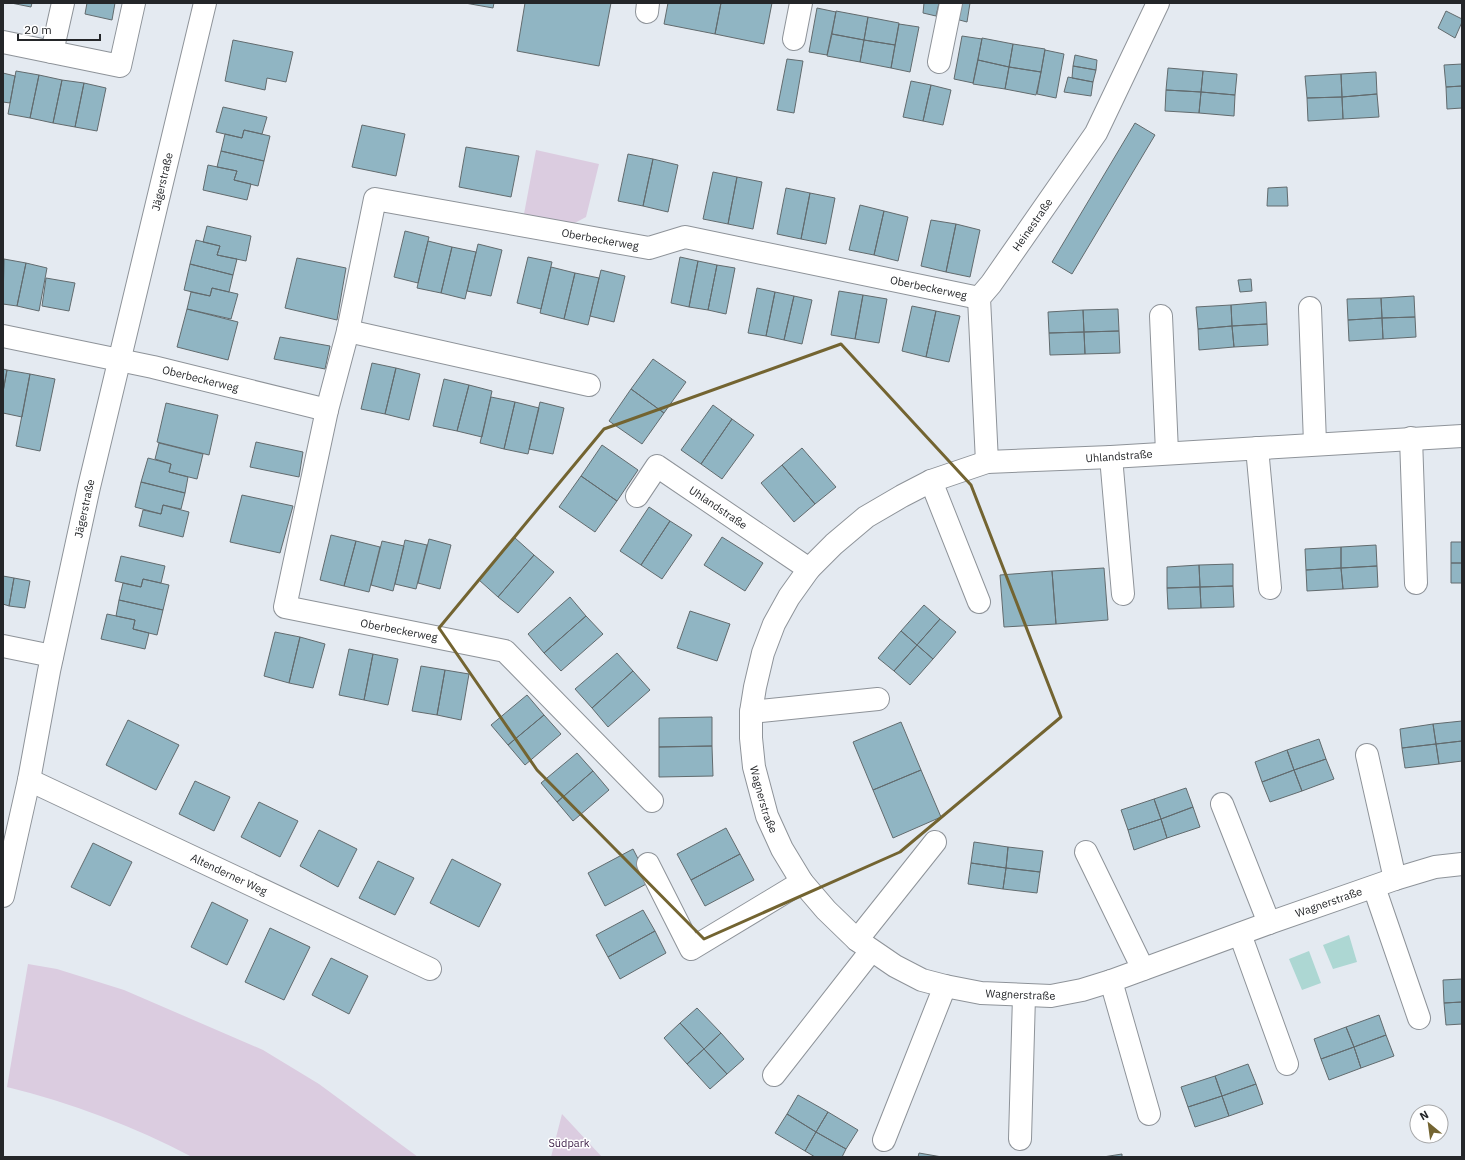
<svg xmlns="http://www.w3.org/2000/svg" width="1465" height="1160" font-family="'IBM Plex Sans',sans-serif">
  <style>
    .green { fill: #dbcce0 }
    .water { fill: #add7d3 }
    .building { fill: #90b5c3; stroke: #626b6e }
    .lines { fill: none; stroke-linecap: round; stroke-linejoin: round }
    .minor-casing { stroke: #8e9399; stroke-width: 24 }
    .minor { stroke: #fff; stroke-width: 22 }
    .marked { fill: none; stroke: #736431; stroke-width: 3; stroke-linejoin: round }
    .labels { text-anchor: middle; stroke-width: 3; stroke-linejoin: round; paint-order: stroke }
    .street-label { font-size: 11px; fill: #242629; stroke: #fff }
    .park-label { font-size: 11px; fill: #41244b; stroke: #fff }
  </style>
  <rect width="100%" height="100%" fill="#e4eaf1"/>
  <path class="green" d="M536,150L599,164L586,217L571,225L524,214Z
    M28,964L57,969L124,990L263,1050L319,1084L418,1157H192C134,1126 71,1103 7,1087Z
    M562,1114L602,1157H551Z"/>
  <path class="water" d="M1349,935L1357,962L1333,969L1323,945Z
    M1309,951L1321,983L1302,990L1289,959Z"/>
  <path class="building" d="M11,3H32L31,7Z
    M87,3H115L112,20L85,14Z
    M465,3H494L493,8Z
    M525,3H611L599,66L517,51Z
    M668,3H721L715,34L664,24Z
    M721,3H772L764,44L715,34Z
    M924,3H939L936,16L923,13Z
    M955,3H970L967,22L952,18Z
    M817,8L836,12L827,55L809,52Z
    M836,11L868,17L864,40L832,34Z
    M1446,11L1462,19V22L1455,38L1438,28Z
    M868,17L899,23L895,45L864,40Z
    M899,24L919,27L910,72L891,68Z
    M832,34L864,40L860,62L827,56Z
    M962,36L982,39L973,83L954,79Z
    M982,38L1013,44L1009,67L978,60Z
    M233,40L293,52L286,82L267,78L265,90L225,81Z
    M864,40L895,45L891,68L860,62Z
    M1013,44L1045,49L1041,72L1009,67Z
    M1045,50L1064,54L1056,98L1037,94Z
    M1075,55L1097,60L1096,70L1073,66Z
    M787,59L803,61L794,113L777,110Z
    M978,60L1009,67L1005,89L973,84Z
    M1462,64V86L1446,87L1444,65Z
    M1073,66L1096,70L1093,82L1072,78Z
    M1009,67L1041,72L1036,95L1005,89Z
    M1168,68L1203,71L1201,92L1166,90Z
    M16,71L39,75L30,118L8,114Z
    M1203,71L1237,74L1235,95L1201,92Z
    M1376,72L1377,94L1342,97L1341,74Z
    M3,73L15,76L10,103L3,102Z
    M1341,74L1342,97L1307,98L1305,76Z
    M39,75L62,80L53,123L30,118Z
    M1068,77L1093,82L1091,96L1064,92Z
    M62,80L84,83L75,127L53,123Z
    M911,81L931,85L923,121L903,117Z
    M84,83L106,88L97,131L75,127Z
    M931,85L951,90L943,125L923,121Z
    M1462,86V108L1447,109L1446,87Z
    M1166,90L1201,92L1199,113L1165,111Z
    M1201,92L1235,95L1234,116L1199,113Z
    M1377,94L1379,117L1343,119L1342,97Z
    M1342,97L1343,119L1308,121L1307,98Z
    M223,107L267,117L262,134L244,130L242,138L216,132Z
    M1135,123L1155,135L1072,274L1052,262Z
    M362,125L405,134L396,176L352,167Z
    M244,130L270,136L264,161L221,151L225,134L242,138Z
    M466,147L519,156L511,197L459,187Z
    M221,151L264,161L258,186L234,180L237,171L217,167Z
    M628,154L653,159L643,206L618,201Z
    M653,159L678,165L668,212L643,206Z
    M208,165L237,171L234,180L251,184L247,200L203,190Z
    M713,172L737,177L728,224L703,219Z
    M737,177L762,182L753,229L728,224Z
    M1287,187L1288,206H1267L1268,188Z
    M786,188L810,193L801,239L777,234Z
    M810,193L835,198L826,244L801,239Z
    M860,205L884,211L874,255L849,250Z
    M884,211L908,217L898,261L874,255Z
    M931,220L956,224L946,272L921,266Z
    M956,224L980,230L970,277L946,272Z
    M207,226L251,236L246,261L217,255L220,246L203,242Z
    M405,231L429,237L418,283L394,277Z
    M196,240L220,246L217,255L237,259L233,275L190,264Z
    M428,241L452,247L441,293L417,288Z
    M478,244L502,250L491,296L467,291Z
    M452,247L476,252L465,299L441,293Z
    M528,257L552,262L541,309L517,303Z
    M680,257L698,261L689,307L671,303Z
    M297,258L346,268L337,320L285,308Z
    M4,259L26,263L17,306L3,304Z
    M698,261L717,265L708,310L689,307Z
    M26,263L47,268L39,311L17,306Z
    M190,264L233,275L229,292L212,288L210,296L184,290Z
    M717,265L735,268L726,314L708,310Z
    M551,267L575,273L564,319L540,313Z
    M601,270L625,276L614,322L590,316Z
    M575,273L599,278L588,325L564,319Z
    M46,278L75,283L69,311L42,306Z
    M1251,279L1252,291L1240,292L1238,280Z
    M212,288L238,294L231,319L187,309L191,292L210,296Z
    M757,288L775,292L766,336L748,333Z
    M839,291L863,295L855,339L831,335Z
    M775,292L794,296L784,340L766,336Z
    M863,295L887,299L879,343L855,339Z
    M794,296L812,300L802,344L784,340Z
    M1414,296L1415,317L1382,318L1381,298Z
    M1381,298L1382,318L1348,320L1347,299Z
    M1266,302L1267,324L1232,326L1231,305Z
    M1231,305L1232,326L1198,329L1196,307Z
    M912,306L936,311L926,357L902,351Z
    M187,309L238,322L228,360L177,347Z
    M1118,309L1119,331L1084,332L1083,310Z
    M1083,310L1084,332L1049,333L1048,312Z
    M936,311L960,316L949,362L926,357Z
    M1415,317L1416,337L1383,339L1382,318Z
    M1382,318L1383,339L1349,341L1348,320Z
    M1267,324L1268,345L1234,347L1232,326Z
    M1232,326L1234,347L1199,350L1198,329Z
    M1119,331L1120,353L1085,354L1084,332Z
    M1084,332L1085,354L1050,355L1049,333Z
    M280,337L330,346L325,369L274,359Z
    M653,359L686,382L664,413L631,389Z
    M372,363L396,368L385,414L361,409Z
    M396,368L420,374L409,420L385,414Z
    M3,369L7,370L3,392Z
    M7,370L30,374L22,417L3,413V392Z
    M30,374L55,379L40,451L16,446Z
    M444,379L469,385L457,431L433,426Z
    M469,385L492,391L482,437L457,431Z
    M631,389L664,413L642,444L609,421Z
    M491,397L515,402L504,449L480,443Z
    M515,402L539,408L528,454L504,449Z
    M540,402L564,408L553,454L529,449Z
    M166,403L218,415L209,455L157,442Z
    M713,405L732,419L701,464L681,450Z
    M732,419L754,435L722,479L701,464Z
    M256,442L303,452L299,477L250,467Z
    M159,443L203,454L197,479L169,472L171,464L155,459Z
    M602,445L638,470L617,501L581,476Z
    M802,448L836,487L815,504L782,465Z
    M148,458L171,464L169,472L188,477L185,493L141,482Z
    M782,465L815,504L794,522L761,483Z
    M581,476L617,501L595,532L559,507Z
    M141,482L185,493L181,509L163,505L161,514L135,507Z
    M242,495L293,506L280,553L230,542Z
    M163,505L189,512L183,537L139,526L143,510L161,514Z
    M649,507L670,521L641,565L620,551Z
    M670,521L692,535L662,579L641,565Z
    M331,535L356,541L344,586L320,580Z
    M722,537L763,563L745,591L704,565Z
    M515,538L534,555L498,597L479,580Z
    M429,539L451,545L440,589L418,583Z
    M405,540L427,545L416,589L395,584Z
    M356,541L380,547L369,592L344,586Z
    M382,541L404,546L393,591L371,585Z
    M1451,542H1462V563H1451Z
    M1376,545L1377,566L1341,568V547Z
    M1341,547V568L1306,570L1305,549Z
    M534,555L554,572L518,613L498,597Z
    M121,556L165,566L161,583L143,579L141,587L115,581Z
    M1451,563H1462V583H1451Z
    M1233,564V586L1200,587L1199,565Z
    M1199,565L1200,587L1167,588V567Z
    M1377,566L1378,587L1343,589L1341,568Z
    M1104,568L1108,620L1056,624L1052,571Z
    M1341,568L1343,589L1307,591L1306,570Z
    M1052,571L1056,624L1004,627L1000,575Z
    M3,576L14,578L9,606L3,604Z
    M14,578L30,581L25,608L9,606Z
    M143,579L169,585L163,610L119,600L123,583L141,587Z
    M1233,586L1234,607L1201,608L1200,587Z
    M1200,587L1201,608L1168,609L1167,588Z
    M570,597L586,616L544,653L528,634Z
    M119,600L163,610L157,635L133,629L135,620L116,616Z
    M924,605L940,619L917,645L901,631Z
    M690,611L730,624L717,661L677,648Z
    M107,614L135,620L133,629L149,633L145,649L101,639Z
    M586,616L603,634L561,671L544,653Z
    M940,619L956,632L933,659L917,645Z
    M901,631L917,645L894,671L878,658Z
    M275,632L300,637L289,683L264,676Z
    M300,637L325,644L313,688L289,683Z
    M917,645L933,659L910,685L894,671Z
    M349,649L373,654L364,700L339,695Z
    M617,653L633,671L592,708L575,689Z
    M373,654L398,659L388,705L364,700Z
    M421,666L445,670L437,715L412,711Z
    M445,670L469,674L461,720L437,715Z
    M633,671L650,690L608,727L592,708Z
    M527,695L544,715L508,745L491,725Z
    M544,715L561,734L525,765L508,745Z
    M712,717V746L659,747V718Z
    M128,720L179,745L156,790L106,765Z
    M1462,721V741L1436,744L1433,724Z
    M901,722L921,770L873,790L853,742Z
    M1433,724L1436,744L1402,748L1400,729Z
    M1319,739L1326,759L1294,770L1287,750Z
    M1462,741V761L1439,764L1436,744Z
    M1436,744L1439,764L1405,768L1402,748Z
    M712,746L713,776L659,777V747Z
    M1287,750L1294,770L1262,782L1255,762Z
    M577,753L593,771L557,802L541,783Z
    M1326,759L1334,779L1302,791L1294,770Z
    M921,770L941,817L893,838L873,790Z
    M1294,770L1302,791L1270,802L1262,782Z
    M593,771L609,790L573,821L557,802Z
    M195,781L230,797L214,831L179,814Z
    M1186,788L1193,807L1161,819L1154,799Z
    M1154,799L1161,819L1128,830L1121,810Z
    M259,802L298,821L280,857L241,837Z
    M1193,807L1200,827L1167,838L1161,819Z
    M1161,819L1167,838L1134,850L1128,830Z
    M726,828L740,854L691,880L677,854Z
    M319,830L357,849L338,887L300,866Z
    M974,842L1008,847L1006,868L971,863Z
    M93,843L132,862L110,906L71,887Z
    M1008,847L1043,851L1040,872L1006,868Z
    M633,849L650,882L605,906L588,873Z
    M740,854L754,880L705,906L691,880Z
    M452,859L501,884L479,927L430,903Z
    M378,861L414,878L395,915L359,898Z
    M971,863L1006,868L1003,889L968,884Z
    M1006,868L1040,872L1037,893L1003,889Z
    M212,902L248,920L227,965L191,947Z
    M643,910L655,931L608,957L596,935Z
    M270,928L310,947L284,1000L245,982Z
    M655,931L666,953L620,979L608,957Z
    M331,958L368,976L349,1014L312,995Z
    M1462,979V1002L1444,1003L1443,980Z
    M1462,1002V1024L1446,1025L1444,1003Z
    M697,1008L721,1033L704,1049L680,1023Z
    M1379,1015L1386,1035L1354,1047L1346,1027Z
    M680,1023L704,1049L687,1064L664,1038Z
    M1346,1027L1354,1047L1321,1059L1314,1039Z
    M721,1033L744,1059L727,1074L704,1049Z
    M1386,1035L1394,1056L1361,1068L1354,1047Z
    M1354,1047L1361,1068L1329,1080L1321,1059Z
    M704,1049L727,1074L710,1089L687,1064Z
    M1248,1064L1256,1084L1222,1096L1215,1076Z
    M1215,1076L1222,1096L1188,1107L1181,1087Z
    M1256,1084L1263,1104L1229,1116L1222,1096Z
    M798,1095L828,1112L816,1132L787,1114Z
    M1222,1096L1229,1116L1195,1127L1188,1107Z
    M828,1112L858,1130L846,1149L816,1132Z
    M787,1114L816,1132L805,1151L775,1133Z
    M816,1132L846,1149L842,1157H815L805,1151Z
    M919,1153L942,1157H918Z
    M1122,1154V1157H1103Z"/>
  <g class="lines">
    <defs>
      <g id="minor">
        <path d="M647,12L648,3"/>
        <path d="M794,39L801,3"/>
        <path d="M3,42L120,66L134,3"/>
        <path d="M52,52L63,3"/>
        <path d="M939,62L951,3"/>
        <path d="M1310,308L1315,443"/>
        <path d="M1161,316L1167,452"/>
        <path d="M348,331L589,385"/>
        <path id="s1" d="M3,336L153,367L327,410"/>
        <path id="s2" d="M1462,436L1111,457L987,462L931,481L902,496L866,517L834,544L809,569L789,597L774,624L763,653L755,687L751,712V738L754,767L767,816L782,849L802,882L826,910L857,940L895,966L922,980L945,986L981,993L1051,996L1082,990L1111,981L1269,923L1395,879L1435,867L1462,864"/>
        <path d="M1411,438L1416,583"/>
        <path d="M1257,448L1270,588"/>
        <path d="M1111,457L1123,594"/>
        <path id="s3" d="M987,462L979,298L991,284L1096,133L1158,3"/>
        <path d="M931,481L979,602"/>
        <path id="s4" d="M637,496L657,466L809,569"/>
        <path d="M3,646L52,656"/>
        <path d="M751,712L878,699"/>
        <path d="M1367,755L1395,879"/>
        <path id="s5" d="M29,780L430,969"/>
        <path id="s6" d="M652,801L505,651L285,607L327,410L348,331L375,199L649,248L685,237L979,298"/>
        <path d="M1222,804L1269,923"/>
        <path d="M1086,852L1143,969"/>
        <path d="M648,864L691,949L802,882"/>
        <path d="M1374,887L1419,1018"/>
        <path id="s7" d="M3,896L29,780L49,671L89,487L205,3"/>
        <path d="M1240,934L1287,1064"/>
        <path d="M857,940L935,842"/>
        <path d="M1111,981L1149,1114"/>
        <path d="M774,1075L871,951"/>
        <path d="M1020,1139L1024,996"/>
        <path d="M884,1140L945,986"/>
      </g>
    </defs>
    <use href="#minor" class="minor-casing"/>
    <use href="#minor" class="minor"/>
  </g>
  <path class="marked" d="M841,344L971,485L1061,717L900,852L704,939L537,770L439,628L604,429Z"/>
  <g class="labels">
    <g class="street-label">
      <text dy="4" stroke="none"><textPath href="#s7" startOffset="732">Jägerstraße</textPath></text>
      <text dy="4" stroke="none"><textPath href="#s3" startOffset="255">Heinestraße</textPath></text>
      <text dy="4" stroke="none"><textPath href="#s6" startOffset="1081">Oberbeckerweg</textPath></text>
      <text dy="4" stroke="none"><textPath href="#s6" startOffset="1417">Oberbeckerweg</textPath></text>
      <text dy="4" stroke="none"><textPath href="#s1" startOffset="202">Oberbeckerweg</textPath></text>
      <text transform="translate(1119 456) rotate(-4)" y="4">Uhlandstraße</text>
      <text dy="4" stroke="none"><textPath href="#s7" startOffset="396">Jägerstraße</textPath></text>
      <text dy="4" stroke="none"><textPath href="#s4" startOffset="110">Uhlandstraße</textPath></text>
      <text transform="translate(399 630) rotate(11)" y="4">Oberbeckerweg</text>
      <text dy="4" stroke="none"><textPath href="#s2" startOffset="932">Wagnerstraße</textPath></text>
      <text dy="4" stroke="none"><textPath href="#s5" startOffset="221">Altenderner Weg</textPath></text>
      <text dy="4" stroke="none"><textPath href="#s2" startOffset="1604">Wagnerstraße</textPath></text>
      <text dy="4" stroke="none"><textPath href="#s2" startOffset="1280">Wagnerstraße</textPath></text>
    </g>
    <g class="park-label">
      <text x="569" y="1147">Südpark</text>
    </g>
  </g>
  <rect width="1465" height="1160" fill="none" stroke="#242629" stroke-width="8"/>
  <g transform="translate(1429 1124) rotate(331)"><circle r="19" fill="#ffffff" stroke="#a7a8a9"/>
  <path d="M0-3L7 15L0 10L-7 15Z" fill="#736431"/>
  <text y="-6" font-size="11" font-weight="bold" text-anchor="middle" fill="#242629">N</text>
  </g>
  <path d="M18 34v6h82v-6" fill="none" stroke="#242629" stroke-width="2"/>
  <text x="24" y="34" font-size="12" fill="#242629" stroke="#ffffff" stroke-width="3" paint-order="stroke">20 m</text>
</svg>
